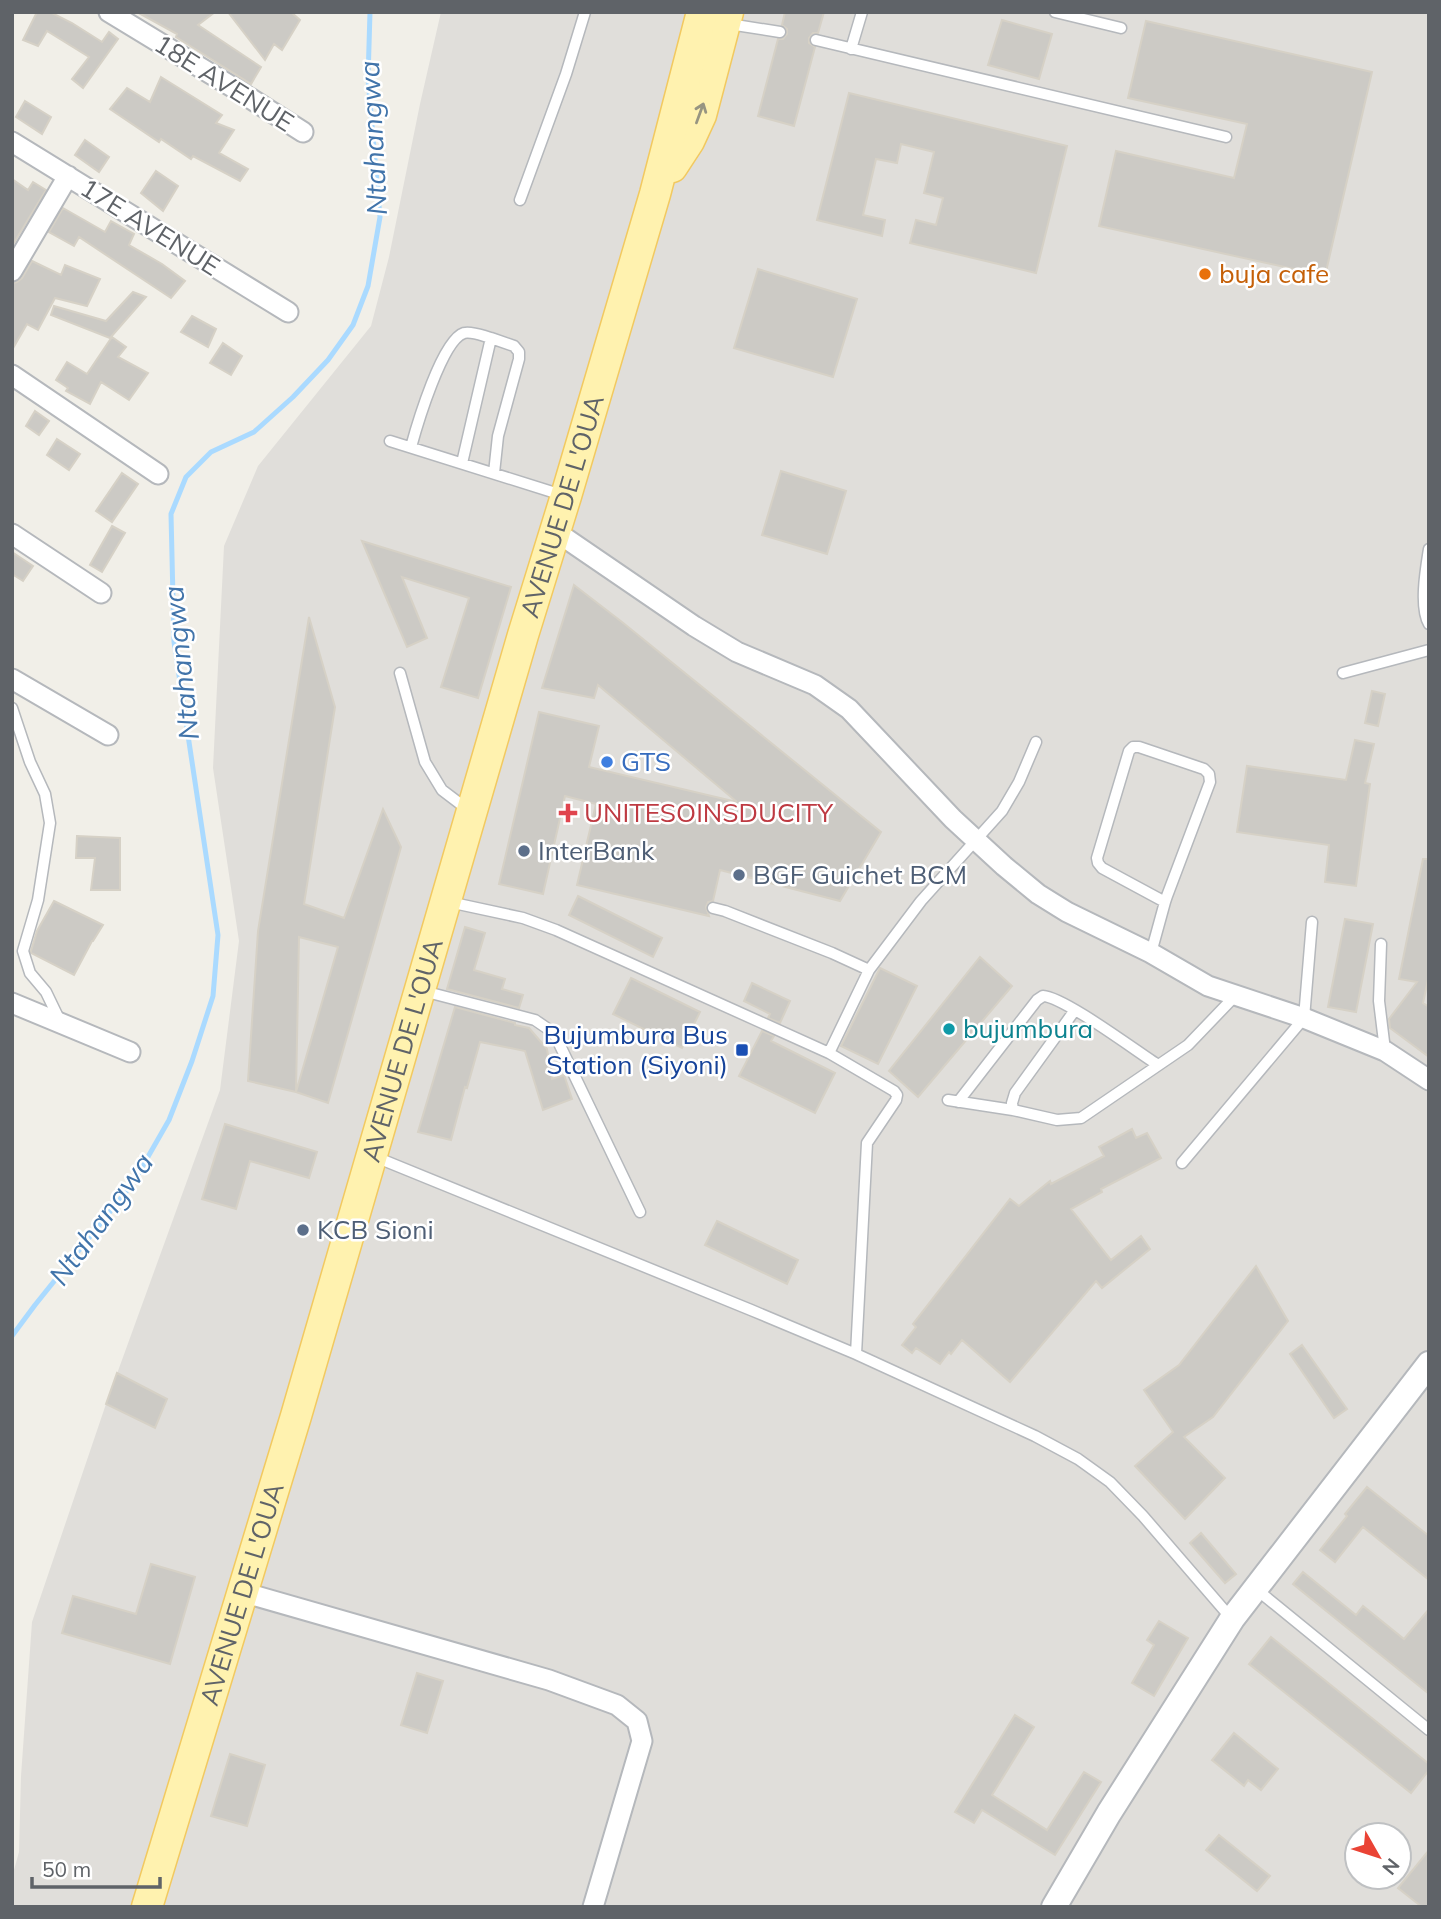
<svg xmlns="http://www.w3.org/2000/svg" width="1441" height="1919" font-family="Mulish,sans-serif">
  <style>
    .industrial { fill: #e0deda; fill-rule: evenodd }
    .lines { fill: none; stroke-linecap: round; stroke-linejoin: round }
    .stream { stroke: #aadaff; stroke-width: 5 }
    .building { fill: #cccac5; stroke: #d6d1c6; stroke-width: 2; fill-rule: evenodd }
    .service-casing { stroke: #b5b8bc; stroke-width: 13 }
    .minor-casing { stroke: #b5b8bc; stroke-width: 23 }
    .tertiary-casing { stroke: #b5b8bc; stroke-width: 28 }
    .primary-casing { stroke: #f2c960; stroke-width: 33 }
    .service { stroke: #fff; stroke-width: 10 }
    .minor { stroke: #fff; stroke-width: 19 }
    .tertiary { stroke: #fff; stroke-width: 24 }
    .primary { stroke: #fff2af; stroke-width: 30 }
    .oneway { stroke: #979581 }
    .food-dot { fill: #e8710a; stroke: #fff; stroke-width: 2.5 }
    .shop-dot { fill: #3f7fe0; stroke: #fff; stroke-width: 2.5 }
    .health-dot { fill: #e0444e; stroke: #fff; stroke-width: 2.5 }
    .service-dot { fill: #5c6f8a; stroke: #fff; stroke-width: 2.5 }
    .culture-dot { fill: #0f9aa8; stroke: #fff; stroke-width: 2.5 }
    .transit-dot { fill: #1a4fb4; stroke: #fff; stroke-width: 2.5 }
    .labels { text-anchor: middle; stroke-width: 5; stroke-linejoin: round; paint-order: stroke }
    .street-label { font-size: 26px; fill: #5f6368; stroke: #fff }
    .food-label { font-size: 26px; fill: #c56008; stroke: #fff; text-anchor: start }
    .shop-label { font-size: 26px; fill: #366cbe; stroke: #fff; text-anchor: start }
    .health-label { font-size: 26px; fill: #be3a42; stroke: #fff; text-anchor: start }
    .service-label { font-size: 26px; fill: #4e5e75; stroke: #fff; text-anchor: start }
    .culture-label { font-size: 26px; fill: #0d838f; stroke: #fff; text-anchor: start }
    .transit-label { font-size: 26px; fill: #164399; stroke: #fff; text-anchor: end }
    .water-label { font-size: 28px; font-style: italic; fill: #4174aa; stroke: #fff }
  </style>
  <rect width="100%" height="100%" fill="#f1efe8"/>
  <path class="industrial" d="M441,12H1429V1907H12V1877L19,1852L21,1776L32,1622L106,1404L220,1090L239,941L213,768L224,546L258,466L371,326L389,257L420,104ZM1357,1835H1399V1877H1357Z"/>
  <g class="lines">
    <path class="stream" d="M12,1336L35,1305L133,1183L169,1120L192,1061L213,996L218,935L174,642L171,514L186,477L211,452L254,432L293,397L328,360L353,325L368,286L380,217L368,79L370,12"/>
  </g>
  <path class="building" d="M37,12H50L72,23L102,42L109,32L118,39L83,88L72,79L89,57L47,31L38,46L23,40Z
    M137,12H215L198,25L261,67L251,84L176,37L177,34Z
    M228,12H291L300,20L282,50L274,44L265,60Z
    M785,12H824L818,33H813L809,38V43L815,47L794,126L758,116L778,39H783L787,34V29L782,25Z
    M1002,20L1052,34L1039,79L988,65Z
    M1146,21L1372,72L1325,276L1099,226L1116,151L1234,178L1247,124L1128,98Z
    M161,77L222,115L216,123L234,130L219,153L248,169L240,181L193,156L191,159L161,139L159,142L110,109L127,88L150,102Z
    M849,93L1067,146L1036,273L910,243L916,220L936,225L943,198L924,193L934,152L901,144L897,163L876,159L863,215L885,220L882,236L817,220Z
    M25,101L51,117L42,134L16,117Z
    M85,140L109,157L99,172L75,155Z
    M156,171L178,186L163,211L141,193Z
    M12,179L28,190L33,182L46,190L12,246Z
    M63,208L105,232L111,221L134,234L129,245L162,264L185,281L171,298L79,237L74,246L49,232Z
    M32,261L61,275L65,265L100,279L87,306L55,298L38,330L27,324L12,350V283L17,282L22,278Z
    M758,269L857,299L833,377L734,348Z
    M133,292L146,297L110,338L51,315L54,306L106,321Z
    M192,316L216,329L208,347L181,332Z
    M112,337L126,347L118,357L148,373L129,400L101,382L90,404L66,391L68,388L56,380L67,362L87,374Z
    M223,343L242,356L231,375L210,363Z
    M35,411L49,421L39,435L26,426Z
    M57,439L80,454L69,470L47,455Z
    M781,471L846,491L827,554L762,535Z
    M122,473L138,484L112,522L96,511Z
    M112,526L125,533L102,572L90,565Z
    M362,541L511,587L478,698L441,687L469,598L402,577L427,638L407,647Z
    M12,552L33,566L23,581L12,574Z
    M574,585L622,622L881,832L840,901L720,870L713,901L708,902L706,907L709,916L577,885L596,804L565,796L543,894L499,884L539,712L599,726L589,767L737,802L598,685L594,698L542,688Z
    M309,617L335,707L304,904L344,918L383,809L401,847L328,1103L296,1092L248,1081L258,931ZM299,937L338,947L296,1092Z
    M1372,691L1385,694L1378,726L1365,723Z
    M1355,740L1374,744L1365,783L1370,784L1356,886L1325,882L1329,845L1237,832L1247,766L1346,780Z
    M77,836L120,838V890H91L95,858H76Z
    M1423,859H1429V975L1423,1003L1429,1007V1057L1390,1028L1389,1019L1417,982L1399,979Z
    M578,896L662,938L653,957L569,915Z
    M54,901L103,925L93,941H92L74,975L31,953V951L37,931Z
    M1345,919L1373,924L1356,1012L1328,1007Z
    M465,927L485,933L474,970L505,979L502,989L523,995L519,1008L447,989Z
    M980,957L1012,986L918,1097L889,1071Z
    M880,968L917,986L878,1064L841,1046Z
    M631,978L700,1012L682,1048L613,1014Z
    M752,983L790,1001L780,1023L768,1018L770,1014L744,1001Z
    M455,1007L515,1023V1025L529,1028L547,1049L552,1079L564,1075L572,1099L543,1110L525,1051L480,1042L467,1088L465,1087L451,1140L418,1132Z
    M762,1031L774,1036L771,1041L835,1073L815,1113L739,1076Z
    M225,1124L317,1152L309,1178L250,1161L236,1209L202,1199Z
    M1132,1129L1136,1138L1147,1133L1161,1158L1101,1189L1102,1192L1071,1209L1111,1260L1141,1236L1150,1249L1102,1288L1096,1281L1010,1382L962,1340L951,1354L949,1352L940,1364L916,1348L912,1353L902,1345L916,1327L913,1324L1010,1199L1019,1206L1050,1181L1051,1184L1104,1156L1099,1147Z
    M717,1221L798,1260L787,1284L705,1245Z
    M1256,1266L1288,1321L1213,1417L1184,1437L1225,1478L1185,1519L1135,1466L1173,1432L1144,1390L1179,1365Z
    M1302,1345L1347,1409L1334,1418L1290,1354Z
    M117,1373L167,1399L155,1428L106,1404Z
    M1367,1487L1429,1536V1580L1363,1527L1335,1562L1320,1550L1347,1516L1345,1514Z
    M1201,1533L1236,1574L1225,1583L1190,1543Z
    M151,1564L195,1577L170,1664L62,1633L73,1596L136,1614Z
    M1303,1572L1356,1615L1363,1606L1404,1639L1429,1609V1694L1293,1584Z
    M1159,1621L1188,1638L1154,1696L1132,1683L1154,1645L1147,1640Z
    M1271,1637L1429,1764V1770L1411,1793L1249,1664Z
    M417,1673L443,1681L427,1733L401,1725Z
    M1015,1715L1034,1727L992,1795L1047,1830L1084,1772L1101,1782L1055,1855L982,1810L974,1823L955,1812Z
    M1234,1733L1278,1769L1261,1790L1248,1780L1244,1786L1212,1760Z
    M230,1754L265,1765L247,1826L211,1816Z
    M1219,1835L1270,1876L1257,1891L1206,1850Z
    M1429,1850V1907H1422L1398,1888Z"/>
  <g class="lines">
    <defs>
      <path id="service" d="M1055,12L1121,28
        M729,24L780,32
        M816,40L1226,137
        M851,49L862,12
        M520,200L566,74L585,12
        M491,338L514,346L519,352V359L498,436L494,473
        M390,441L562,495
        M411,447C417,425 442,340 464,333C472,331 483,336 491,338L462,463
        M1429,549C1426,568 1419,607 1429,624
        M400,673L425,762L442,790L467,809
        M1343,673L1429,650
        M12,708L30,762L45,794L50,823L38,900L23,951L30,973L46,992L59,1019
        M449,902L523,918L556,930L829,1053L869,970L921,901L1002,811L1019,782L1036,742
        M713,908L725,911L832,953L869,970
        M1381,944L1379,1001L1385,1050
        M1151,953L1165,902L1167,896L1210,782L1209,774L1204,769L1139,747H1133L1129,751L1097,858L1098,863L1102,868L1165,902
        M423,991L535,1020L554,1033L640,1212
        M829,1053L894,1091L897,1095L896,1100L867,1143L856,1354
        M948,1100L1013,1110L1057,1120L1081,1118L1188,1045L1235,996
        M958,1102L1037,1000L1043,996C1064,997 1136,1051 1158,1065
        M1013,1110L1012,1103L1015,1093L1075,1010
        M373,1156L751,1310L856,1354L1035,1436L1078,1459L1110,1482L1143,1516L1231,1618
        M1182,1163L1304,1018L1312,922
        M1256,1589L1429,1730"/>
      <path id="minor" d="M109,12L234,88L303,132
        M12,142L288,312
        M12,271L68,176
        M12,375L158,474
        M555,531L694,626L737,652L815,685L849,709L953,819L1004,866L1038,894L1067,912L1151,953L1208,986L1304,1018L1385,1051L1429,1080
        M12,534L101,593
        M12,679L108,735
        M12,1003L130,1052
        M242,1592L549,1680L617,1705L637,1721L642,1741L593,1907"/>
      <path id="tertiary" d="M1054,1907L1109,1813L1232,1619L1429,1364"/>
      <g id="primary">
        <path d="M672,167L689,141L701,115L728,12"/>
        <path id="s1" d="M147,1907L296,1416L523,635L566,496L655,194L702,12"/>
      </g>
    </defs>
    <use href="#service" class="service-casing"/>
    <use href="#minor" class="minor-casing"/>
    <use href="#tertiary" class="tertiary-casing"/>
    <use href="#primary" class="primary-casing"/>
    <use href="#service" class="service"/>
    <use href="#minor" class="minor"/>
    <use href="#tertiary" class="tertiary"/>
    <use href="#primary" class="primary"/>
  </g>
  <defs><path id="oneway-shaft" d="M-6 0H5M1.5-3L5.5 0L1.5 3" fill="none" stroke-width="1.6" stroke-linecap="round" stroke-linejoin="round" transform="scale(1.75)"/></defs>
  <use class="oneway" href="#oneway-shaft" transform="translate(700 113) rotate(-70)"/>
  <circle class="food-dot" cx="1205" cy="274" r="7"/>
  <circle class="shop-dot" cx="607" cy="762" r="7"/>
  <path class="health-dot" d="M564.5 802.5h7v7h7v7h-7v7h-7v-7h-7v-7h7z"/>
  <g class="service-dot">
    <circle cx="524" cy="851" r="7"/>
    <circle cx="739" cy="875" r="7"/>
    <circle cx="303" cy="1230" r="7"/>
  </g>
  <circle class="culture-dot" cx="949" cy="1029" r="7"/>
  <rect class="transit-dot" x="735" y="1043" width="14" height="14" rx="3.5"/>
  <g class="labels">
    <g class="street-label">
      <text transform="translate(224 83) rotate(32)" y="9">18E AVENUE</text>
      <text transform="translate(150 227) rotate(32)" y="9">17E AVENUE</text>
      <text dy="9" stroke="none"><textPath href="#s1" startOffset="1461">AVENUE DE L'OUA</textPath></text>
      <text dy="9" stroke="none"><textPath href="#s1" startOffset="894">AVENUE DE L'OUA</textPath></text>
      <text dy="9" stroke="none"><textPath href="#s1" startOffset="327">AVENUE DE L'OUA</textPath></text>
    </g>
    <g class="food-label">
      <text x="1219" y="283">buja cafe</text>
    </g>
    <g class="shop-label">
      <text x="621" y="771">GTS</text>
    </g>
    <g class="health-label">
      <text x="584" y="822">UNITESOINSDUCITY</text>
    </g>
    <g class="service-label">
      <text x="538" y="860">InterBank</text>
      <text x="753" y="884">BGF Guichet BCM</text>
      <text x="317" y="1239">KCB Sioni</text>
    </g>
    <g class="culture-label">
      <text x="963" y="1038">bujumbura</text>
    </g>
    <g class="transit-label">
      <text x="728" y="1044">Bujumbura Bus<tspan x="728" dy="30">Station (Siyoni)</tspan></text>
    </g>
    <g class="water-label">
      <text transform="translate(373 138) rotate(-93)" y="10">Ntahangwa</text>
      <text transform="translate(181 663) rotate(-96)" y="10">Ntahangwa</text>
      <text transform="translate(101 1219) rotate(-54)" y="10">Ntahangwa</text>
    </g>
  </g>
  <rect width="1441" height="1919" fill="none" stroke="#5f6368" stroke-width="28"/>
  <g transform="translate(1378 1856) rotate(129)"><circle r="33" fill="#ffffff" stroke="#bfc1c3" stroke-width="2"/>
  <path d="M0-5L12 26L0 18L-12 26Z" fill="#ea4335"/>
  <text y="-10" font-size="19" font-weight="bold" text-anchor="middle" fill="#5f6368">N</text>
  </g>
  <path d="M32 1877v10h128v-10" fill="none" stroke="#5f6368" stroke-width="3.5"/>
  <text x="42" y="1877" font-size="21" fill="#5f6368" stroke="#ffffff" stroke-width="5" paint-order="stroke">50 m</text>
</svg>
